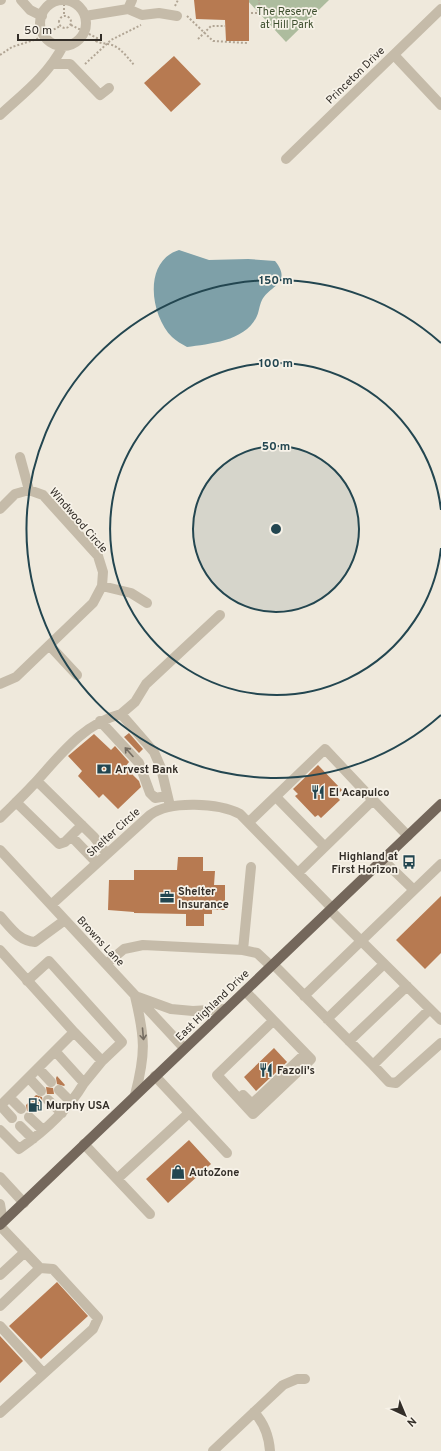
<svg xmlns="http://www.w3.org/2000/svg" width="441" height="1451" font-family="Overpass,sans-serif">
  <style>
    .green { fill: #adbc9e }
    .water { fill: #7ea0a8 }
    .building { fill: #b77a51 }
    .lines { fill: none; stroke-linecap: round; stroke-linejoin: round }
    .path { stroke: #b1a594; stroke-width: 2; stroke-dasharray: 2 2; stroke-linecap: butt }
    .minor { stroke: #c5bba9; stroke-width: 10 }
    .major { stroke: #74675b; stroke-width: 10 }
    .oneway { stroke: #756d62 }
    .ring { fill: none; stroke: #234650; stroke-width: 2 }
    .labels { text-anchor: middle; stroke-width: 3.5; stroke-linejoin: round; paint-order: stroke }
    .park-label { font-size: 11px; fill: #3e4f2f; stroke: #f7f2e8 }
    .street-label { font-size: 11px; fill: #332e28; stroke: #f7f2e8 }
    .poi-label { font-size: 11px; font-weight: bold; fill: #332e28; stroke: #f7f2e8; text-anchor: start }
    .centre { fill: #234650; stroke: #f7f2e8; stroke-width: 2 }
    .ring-label { font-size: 12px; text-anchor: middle; font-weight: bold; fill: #234650; stroke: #f7f2e8; stroke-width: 3.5; stroke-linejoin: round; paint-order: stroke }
  </style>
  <rect width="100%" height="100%" fill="#efe9dc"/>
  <path class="green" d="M247,0H329L286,42Z"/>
  <path class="water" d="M179,250L209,260L248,259L275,261C293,283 269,286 262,300C259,306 259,313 256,318C244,341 209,344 187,347C182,344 176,341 172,337C150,315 143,261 179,250Z"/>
  <path class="building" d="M194,0H249V41H226L225,20L196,19Z
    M174,56L201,84L171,112L144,83Z
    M129,733L143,749L139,753L124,737Z
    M94,734L111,750L115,746L129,762L125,767L139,781L141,787L118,809L103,794L99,798L78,776L82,771L68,756Z
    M318,765L342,790L336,796L340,800L321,818L318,815L315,817L295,796L298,794L293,789Z
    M178,857H203V871H215L214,885H225V910H212V914H204V926H186V914L134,913V912L108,910L109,880H134V870H177Z
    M441,896V953L425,969L396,940Z
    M274,1048L287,1062L256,1091L244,1077Z
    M57,1076L65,1085L64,1086L57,1084L56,1078Z
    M46,1087L53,1088L54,1094H47Z
    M36,1095L42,1097L43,1104L34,1113L27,1111L26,1105Z
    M189,1140L211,1164L168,1203L146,1179Z
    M57,1282L88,1316L41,1359L9,1326Z
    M0,1336L23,1361L0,1383Z"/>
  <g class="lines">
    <path class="path" d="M64,0V16
      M175,6L178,0
      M251,13H258L260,9L259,0
      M59 22a6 6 0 1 1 12 0a6 6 0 1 1-12 0Z
      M187,16L213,41L247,43
      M71,25L97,38L96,41C102,44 106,43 112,45C121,48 128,58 134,65
      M198,39L211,26H225
      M0,55L12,47L37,39L60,26
      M85,64L111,40L141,25"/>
    <path class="minor" d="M0,0H1
      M21,0L30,10L42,16
      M40 23a23 23 0 1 1 46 0a23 23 0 1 1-46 0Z
      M128,9L142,15L159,13L177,16
      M85,16L128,9L132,0
      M394,55L441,105
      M54,64H70L100,95L109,88
      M0,115C24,93 48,75 63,46
      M286,159L441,9
      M20,457L29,490
      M0,509L15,494L29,490L43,495L98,556L103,572L102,586L93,603L16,677L0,684
      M102,586L131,593L147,603
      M50,646L77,675
      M121,714L135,702L146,684L220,615
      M100,721L139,763L150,793L155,798L167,796
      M37,781L94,837L107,854
      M276,797L324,846
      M16,802L59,844L65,842L82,825
      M0,818C11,807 22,797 33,785C59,757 82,724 121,714L154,752L161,768L170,806
      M249,822L325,749L373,800
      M71,836L97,863
      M0,850L184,1048
      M383,860L414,890L441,864
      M298,873L373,800L408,836
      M51,905L150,815C170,800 219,803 240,814L332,908
      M330,910L441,1020
      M0,916C11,928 19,941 35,942L65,920
      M0,950L74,1032L0,1106
      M243,950L251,867
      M106,964L124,949L143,945L243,950L257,953L271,966
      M273,964L373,1065
      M27,981L49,961L122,1042L102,1061L84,1083L55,1051
      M245,991L311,1059L253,1114L217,1075L273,1021
      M135,996C145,1038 146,1053 135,1095
      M304,996L414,890
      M138,997L171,1009L193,1011L226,1009
      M430,1009L373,1065L389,1082L396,1083L441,1043
      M327,1019L384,964
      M74,1032L102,1061
      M349,1041L407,986
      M38,1068L51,1082
      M155,1076L227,1153
      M29,1078L41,1091
      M59,1090L72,1103
      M243,1095L250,1102H254L305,1054
      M9,1097L21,1109
      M48,1100L62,1113
      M1,1106L12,1118
      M29,1117L43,1130
      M20,1126L33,1139
      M0,1130L19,1149C45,1131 68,1110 84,1083
      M84,1144L150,1214
      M0,1177L24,1203
      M117,1179L189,1113
      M0,1204L3,1222
      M0,1226L40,1268L0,1306
      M0,1275L25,1252
      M0,1326L43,1373
      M254,1412C264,1423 269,1436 270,1451
      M0,1413L93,1329L98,1318L53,1269L40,1268
      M213,1451L283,1385L297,1379H305"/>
    <path class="major" d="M0,1225L441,804"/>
  </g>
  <defs><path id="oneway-shaft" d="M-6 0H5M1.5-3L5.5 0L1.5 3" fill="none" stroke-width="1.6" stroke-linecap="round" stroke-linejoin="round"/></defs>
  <g class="oneway">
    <use href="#oneway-shaft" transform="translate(129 752) rotate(-132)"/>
    <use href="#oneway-shaft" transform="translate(143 1034) rotate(85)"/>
  </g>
  <circle cx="276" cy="529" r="83" fill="#234650" fill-opacity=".12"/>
  <g class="ring">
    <circle cx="276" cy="529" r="83"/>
    <path d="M441 548A166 166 0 1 1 441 510"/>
    <path d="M441 715A249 249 0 1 1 441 343"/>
  </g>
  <defs>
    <symbol id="bank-bare" viewBox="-9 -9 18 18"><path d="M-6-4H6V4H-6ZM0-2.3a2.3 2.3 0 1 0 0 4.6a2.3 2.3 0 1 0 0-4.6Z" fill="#234650" stroke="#f7f2e8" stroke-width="2.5" paint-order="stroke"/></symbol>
    <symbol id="restaurant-bare" viewBox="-9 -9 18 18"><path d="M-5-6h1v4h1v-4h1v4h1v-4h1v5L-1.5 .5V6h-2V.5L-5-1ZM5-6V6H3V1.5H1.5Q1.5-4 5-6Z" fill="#234650" stroke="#f7f2e8" stroke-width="2.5" paint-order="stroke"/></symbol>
    <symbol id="bus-bare" viewBox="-9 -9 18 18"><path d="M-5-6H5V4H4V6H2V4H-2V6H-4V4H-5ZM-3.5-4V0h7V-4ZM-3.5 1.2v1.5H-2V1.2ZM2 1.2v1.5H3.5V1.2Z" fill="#234650" stroke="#f7f2e8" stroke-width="2.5" paint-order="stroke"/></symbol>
    <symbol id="office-bare" viewBox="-9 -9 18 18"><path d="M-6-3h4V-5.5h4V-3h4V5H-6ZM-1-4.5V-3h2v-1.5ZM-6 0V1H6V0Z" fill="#234650" stroke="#f7f2e8" stroke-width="2.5" paint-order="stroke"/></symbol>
    <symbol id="fuel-bare" viewBox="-9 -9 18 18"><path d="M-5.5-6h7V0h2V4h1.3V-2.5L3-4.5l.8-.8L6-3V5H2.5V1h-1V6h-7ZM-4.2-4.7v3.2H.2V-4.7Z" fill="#234650" stroke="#f7f2e8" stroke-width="2.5" paint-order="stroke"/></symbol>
    <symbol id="shop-bare" viewBox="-9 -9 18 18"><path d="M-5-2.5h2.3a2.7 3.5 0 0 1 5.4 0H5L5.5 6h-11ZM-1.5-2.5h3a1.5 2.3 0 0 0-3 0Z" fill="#234650" stroke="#f7f2e8" stroke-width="2.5" paint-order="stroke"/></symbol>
  </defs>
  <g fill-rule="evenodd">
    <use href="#bank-bare" x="94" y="759" width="20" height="20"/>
    <use href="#restaurant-bare" x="308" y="782" width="20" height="20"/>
    <use href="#bus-bare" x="399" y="852" width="20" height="20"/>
    <use href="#office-bare" x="157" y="887" width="20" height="20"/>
    <use href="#restaurant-bare" x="256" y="1060" width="20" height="20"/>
    <use href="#fuel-bare" x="25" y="1095" width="20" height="20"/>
    <use href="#shop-bare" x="168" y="1162" width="20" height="20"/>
  </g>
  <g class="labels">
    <g class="park-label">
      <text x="287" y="15">The Reserve<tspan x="287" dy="13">at Hill Park</tspan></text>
    </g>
    <g class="street-label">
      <text transform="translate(355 75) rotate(-44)" y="4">Princeton Drive</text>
      <text transform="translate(79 520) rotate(49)" y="4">Windwood Circle</text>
      <text transform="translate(113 832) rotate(-42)" y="4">Shelter Circle</text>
      <text transform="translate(101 941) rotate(47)" y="4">Browns Lane</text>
      <text transform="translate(212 1005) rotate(-44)" y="4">East Highland Drive</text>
    </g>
    <g class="poi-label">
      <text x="115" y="773">Arvest Bank</text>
      <text x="329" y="796">El Acapulco</text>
      <text x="398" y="860" text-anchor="end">Highland at<tspan x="398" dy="13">First Horizon</tspan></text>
      <text x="178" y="895">Shelter<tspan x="178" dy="13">Insurance</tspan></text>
      <text x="277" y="1074">Fazoli's</text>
      <text x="46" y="1109">Murphy USA</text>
      <text x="189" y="1176">AutoZone</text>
    </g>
  </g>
  <circle cx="276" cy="529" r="6" class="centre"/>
  <g class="ring-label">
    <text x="276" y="284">150 m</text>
    <text x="276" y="367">100 m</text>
    <text x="276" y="450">50 m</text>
  </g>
  <g transform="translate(405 1415) rotate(136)" stroke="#f7f2e8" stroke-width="3" paint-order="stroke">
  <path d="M0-3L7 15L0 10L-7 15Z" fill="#332e28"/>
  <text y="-6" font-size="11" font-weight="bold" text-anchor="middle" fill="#332e28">N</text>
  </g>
  <path d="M18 34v6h83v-6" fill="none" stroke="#332e28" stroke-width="2"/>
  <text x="24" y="34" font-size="12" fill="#332e28" stroke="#f7f2e8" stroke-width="3" paint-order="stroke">50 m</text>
</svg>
